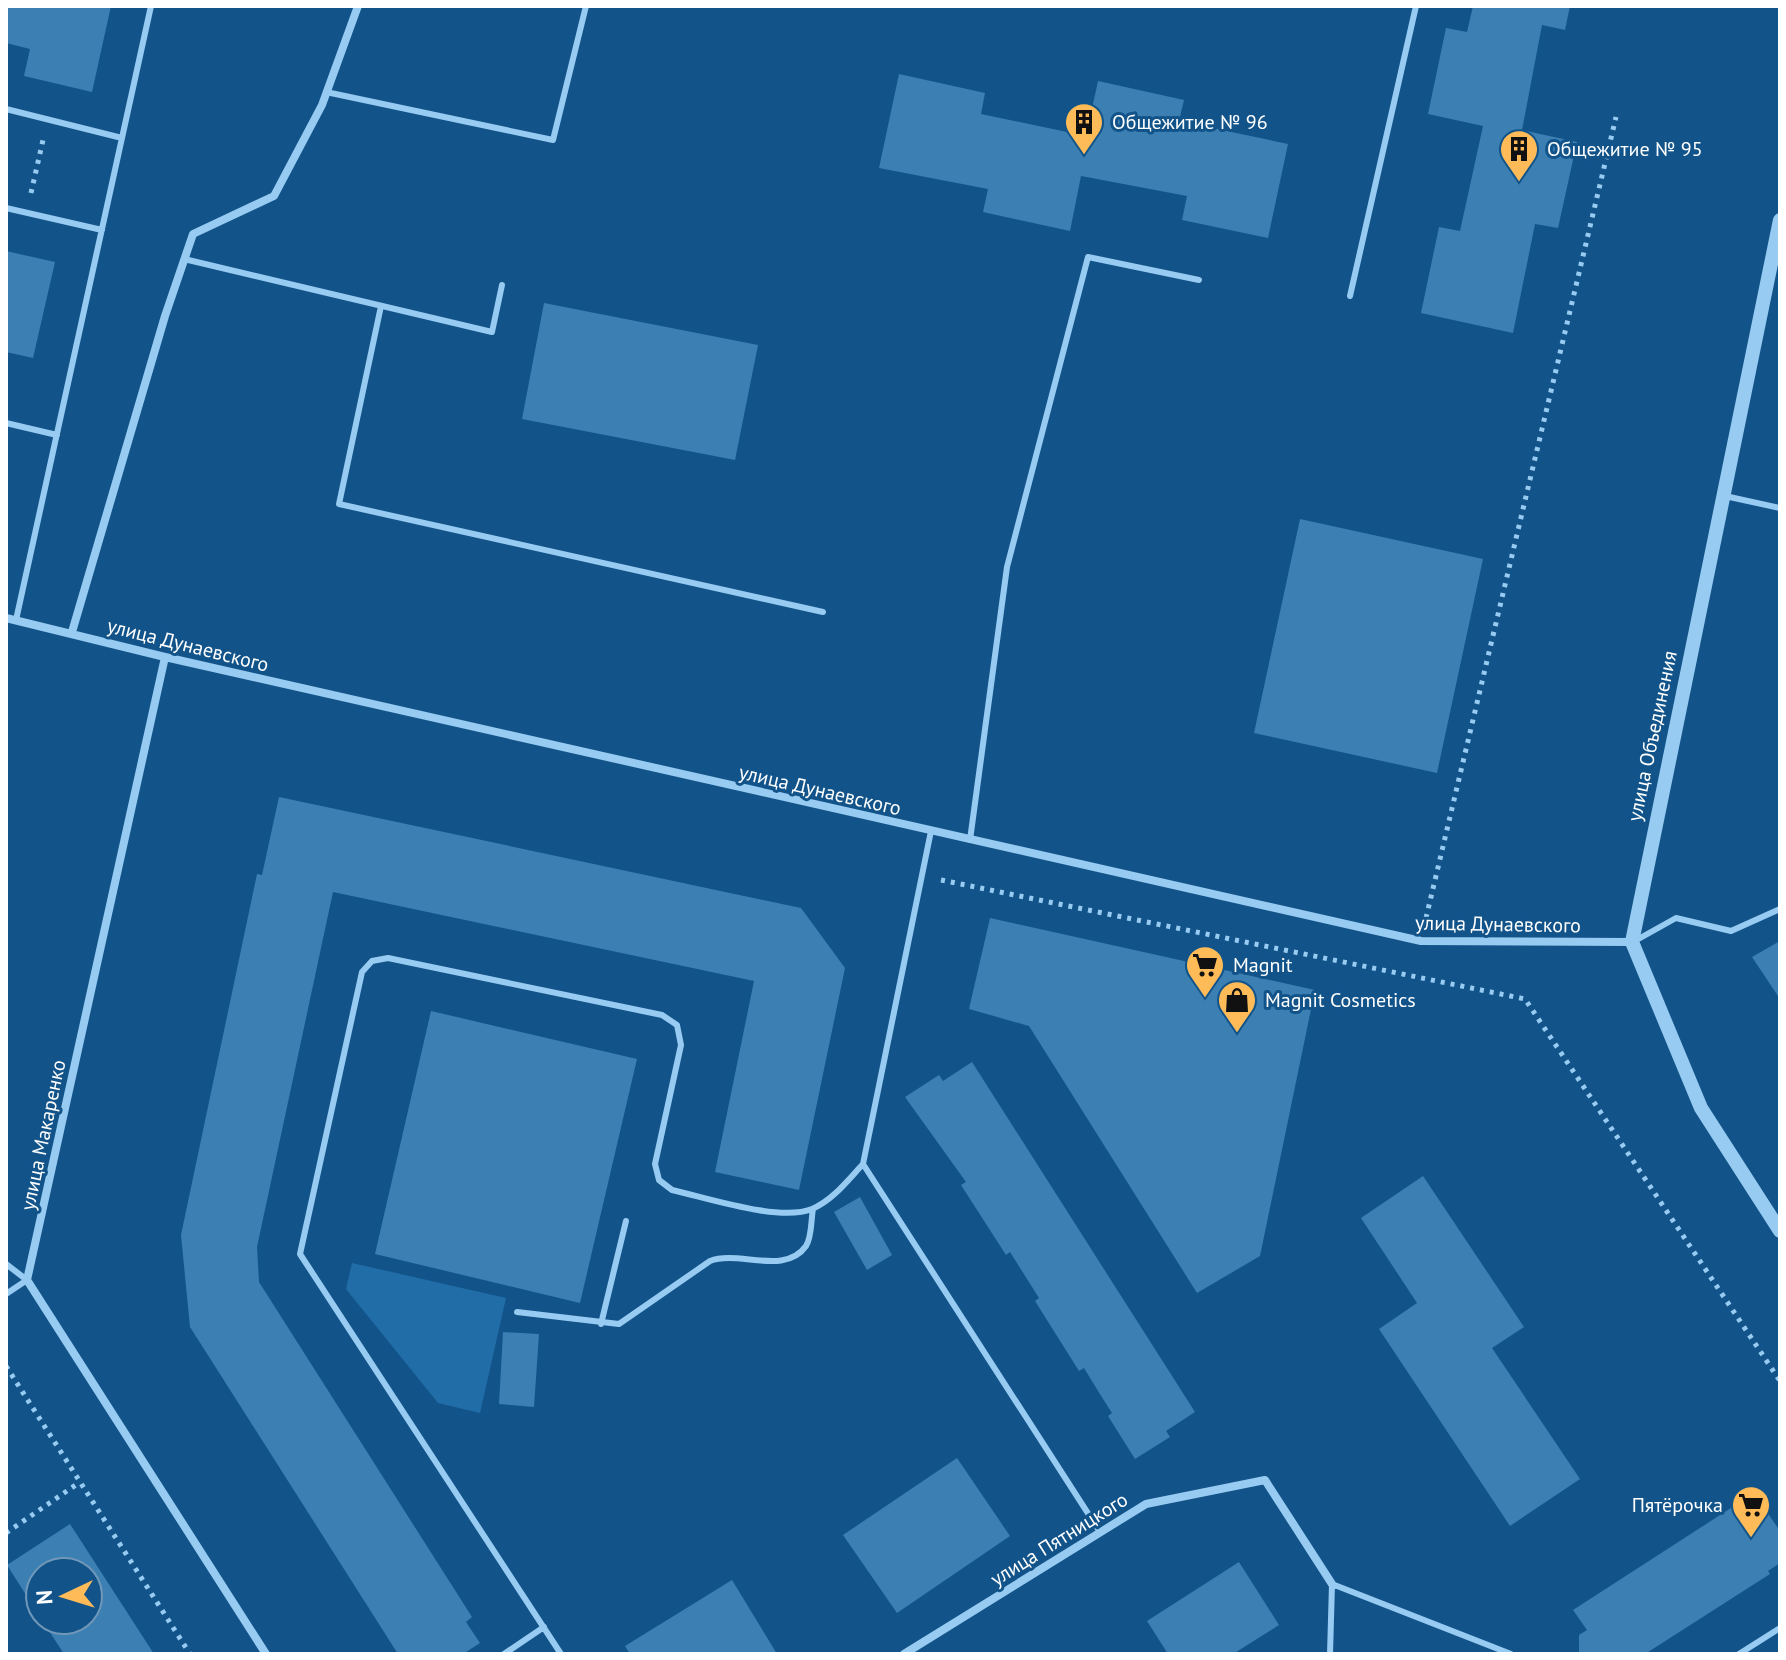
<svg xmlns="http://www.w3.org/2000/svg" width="1786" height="1660" font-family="'PT Sans',sans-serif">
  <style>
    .green { fill: #216da8 }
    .building { fill: #3b7fb3 }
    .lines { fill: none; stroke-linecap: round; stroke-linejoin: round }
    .path { stroke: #98cbf1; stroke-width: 5; stroke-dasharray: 4 6; stroke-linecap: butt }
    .service { stroke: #98cbf1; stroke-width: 6 }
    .minor { stroke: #98cbf1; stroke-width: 8 }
    .tertiary { stroke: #98cbf1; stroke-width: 14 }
    .labels { text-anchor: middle; stroke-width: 6; stroke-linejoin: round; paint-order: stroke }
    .poi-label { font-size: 20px; fill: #fff; stroke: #12548a; text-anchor: start }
    .street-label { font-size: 20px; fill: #fff; stroke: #12548a }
  </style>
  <rect width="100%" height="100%" fill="#12548a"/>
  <path class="green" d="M352,1263L506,1298L480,1413L438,1403L346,1289Z"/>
  <path class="building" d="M6,6H111L92,92L24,76L30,49L6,43Z
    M1473,6H1570L1565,30L1542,25L1522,130L1577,142L1558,228L1535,224L1513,333L1421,313L1439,227L1460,231L1483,126L1428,114L1446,28L1467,32Z
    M899,74L985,93L981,114L1086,136L1098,81L1184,100L1179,121L1288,144L1268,238L1182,220L1187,196L1081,176L1070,231L983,212L988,189L879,168Z
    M6,251L55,262L33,358L6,352Z
    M544,303L758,345L735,460L522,419Z
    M1300,519L1483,559L1437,773L1254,733Z
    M279,797L801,908L845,968L799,1190L715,1172L754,981L333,892L257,1247L259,1282L472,1617L466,1622L480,1643L463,1654H398L190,1327L181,1235L257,874L262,875Z
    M990,918L1315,990L1260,1256L1197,1293L1029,1026L969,1009Z
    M1780,941V999L1752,957Z
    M431,1011L637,1059L580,1303L375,1254Z
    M972,1062L1195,1412L1166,1431L1170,1437L1135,1459L1108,1416L1112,1413L1098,1391L1084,1368L1079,1371L1035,1301L1039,1298L1010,1252L1006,1255L961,1185L966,1182L905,1097L939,1075L943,1081Z
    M1423,1176L1524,1327L1492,1348L1580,1479L1510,1526L1379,1329L1417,1303L1361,1218Z
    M860,1197L892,1255L867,1270L834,1212Z
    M503,1332L539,1334L534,1407L499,1404Z
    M957,1458L1010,1536L897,1613L843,1535Z
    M1758,1499L1780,1531V1563L1768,1571L1770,1574L1645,1654H1579V1635L1587,1630L1573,1610L1734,1506Z
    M70,1524L154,1654H64L42,1620H88V1572H40V1617L7,1565Z
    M1239,1562L1279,1625L1233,1654H1168L1147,1621Z
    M732,1580L777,1654H630L625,1646Z"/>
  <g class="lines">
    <path class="path" d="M31,193L43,140
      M941,880L1525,999L1780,1381
      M1426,918L1616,117
      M6,1366L190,1654
      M6,1533L80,1482"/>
    <path class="service" d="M326,92L553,140L586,6
      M6,109L122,138
      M6,208L102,230
      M184,259L492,332L502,285
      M1350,296L1416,6
      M381,306L339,504L823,612
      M6,423L57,435
      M1725,496L1780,508
      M16,620L151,6
      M931,831L863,1164L1100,1532
      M970,840L1007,567L1088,257L1199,280
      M1633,942L1676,918L1731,931L1780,909
      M6,1264L27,1280L6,1294
      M517,1312L619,1324L710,1261C738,1250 785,1276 806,1246C812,1237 811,1219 813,1209
      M601,1324L626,1221
      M504,1654L544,1627
      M561,1654L300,1254L362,972L372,961L388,958L662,1015L677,1025L681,1045L655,1164L659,1180L672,1190C708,1198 779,1222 812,1209C833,1200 848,1180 863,1164
      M1330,1654L1332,1584L1511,1654
      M1739,1654L1780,1628"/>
    <path class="minor" d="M6,618L165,657L1421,941L1632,942
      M72,632L165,316L193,234L274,196L322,105L358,6
      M165,657L27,1280L266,1654
      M904,1654L1146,1504L1265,1480L1332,1584"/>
    <path class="tertiary" d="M1780,220L1632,942L1701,1108L1780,1231"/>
  </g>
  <defs>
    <symbol id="building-pin" viewBox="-11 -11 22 30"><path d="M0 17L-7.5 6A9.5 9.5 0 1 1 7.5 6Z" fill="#ffbb58" stroke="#12548a"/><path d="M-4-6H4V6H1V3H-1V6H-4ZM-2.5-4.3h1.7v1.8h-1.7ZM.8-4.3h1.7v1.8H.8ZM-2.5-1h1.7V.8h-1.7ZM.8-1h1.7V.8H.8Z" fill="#111"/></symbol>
    <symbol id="supermarket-pin" viewBox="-11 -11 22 30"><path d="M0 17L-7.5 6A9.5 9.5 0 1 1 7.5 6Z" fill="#ffbb58" stroke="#12548a"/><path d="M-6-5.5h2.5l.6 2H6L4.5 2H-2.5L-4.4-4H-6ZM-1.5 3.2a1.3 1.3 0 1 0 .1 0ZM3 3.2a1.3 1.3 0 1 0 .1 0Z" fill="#111"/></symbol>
    <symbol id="shop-pin" viewBox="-11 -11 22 30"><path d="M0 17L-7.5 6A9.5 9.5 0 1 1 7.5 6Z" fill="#ffbb58" stroke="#12548a"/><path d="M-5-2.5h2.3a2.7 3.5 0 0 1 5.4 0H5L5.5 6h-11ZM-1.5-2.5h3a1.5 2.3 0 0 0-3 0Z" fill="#111"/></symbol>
  </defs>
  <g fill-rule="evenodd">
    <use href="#building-pin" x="1062" y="100" width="44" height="60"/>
    <use href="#building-pin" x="1497" y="127" width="44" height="60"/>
    <use href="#supermarket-pin" x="1183" y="943" width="44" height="60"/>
    <use href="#shop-pin" x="1215" y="978" width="44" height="60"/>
    <use href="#supermarket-pin" x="1729" y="1483" width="44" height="60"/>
  </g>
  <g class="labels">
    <g class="poi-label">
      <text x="1112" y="129">Общежитие № 96</text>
      <text x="1547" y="156">Общежитие № 95</text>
      <text x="1233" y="972">Magnit</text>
      <text x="1265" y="1007">Magnit Cosmetics</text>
      <text x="1723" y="1512" text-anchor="end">Пятёрочка</text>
    </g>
    <g class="street-label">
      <text transform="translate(188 645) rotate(14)" y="7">улица Дунаевского</text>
      <text transform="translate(1652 736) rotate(-78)" y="7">улица Объединения</text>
      <text transform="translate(820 790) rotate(13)" y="7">улица Дунаевского</text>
      <text transform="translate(1498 924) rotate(1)" y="7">улица Дунаевского</text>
      <text transform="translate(43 1135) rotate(-78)" y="7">улица Макаренко</text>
      <text transform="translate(1059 1539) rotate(-32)" y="7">улица Пятницкого</text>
    </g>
  </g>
  <rect width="1786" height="1660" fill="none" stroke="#ffffff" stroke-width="16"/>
  <g transform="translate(64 1596) rotate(266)"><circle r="38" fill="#12548a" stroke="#7198b9" stroke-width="2"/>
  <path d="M0-6L14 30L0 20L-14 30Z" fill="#ffbb58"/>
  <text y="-12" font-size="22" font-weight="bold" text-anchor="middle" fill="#ffffff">N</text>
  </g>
</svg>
